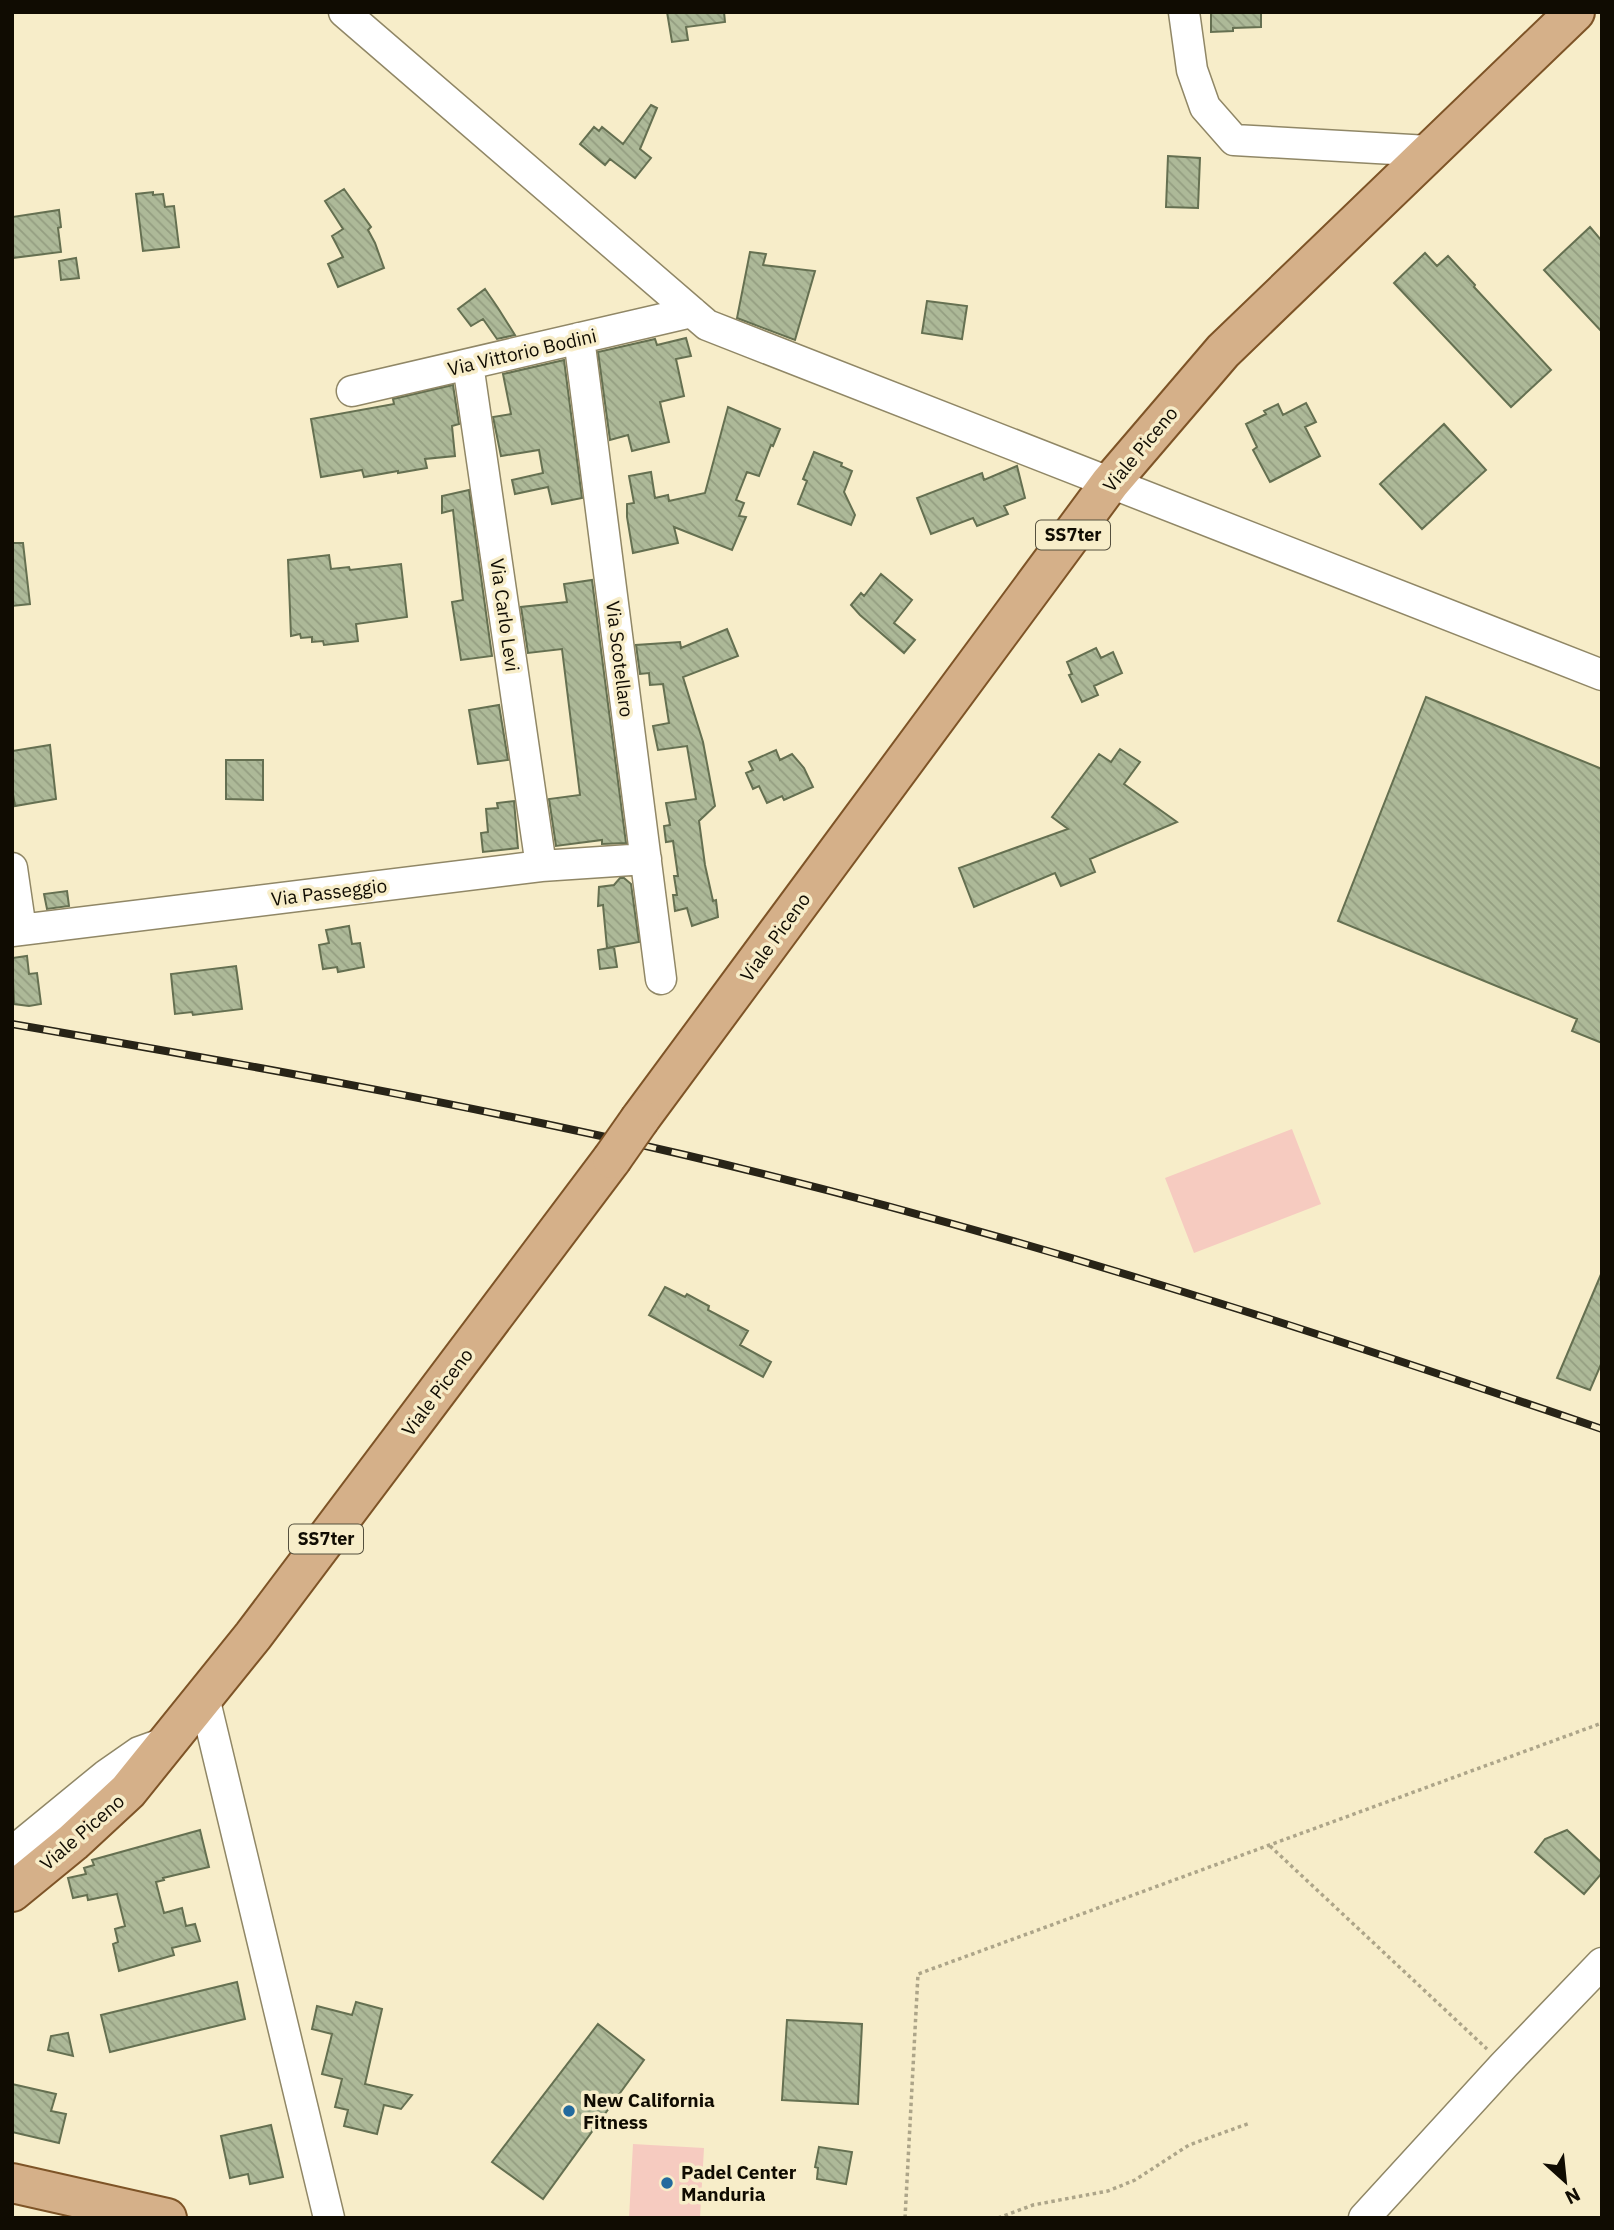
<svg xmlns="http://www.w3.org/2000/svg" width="1614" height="2230" font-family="'IBM Plex Sans',sans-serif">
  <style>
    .green { fill: #f6cbc0 }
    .building { fill: url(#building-back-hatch); stroke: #657051; stroke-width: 2 }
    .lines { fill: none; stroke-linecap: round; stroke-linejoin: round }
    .minor-casing { stroke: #908766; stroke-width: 33 }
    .major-casing { stroke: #7e5427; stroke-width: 42 }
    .path { stroke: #ada589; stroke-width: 3.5; stroke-dasharray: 3.5 3.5; stroke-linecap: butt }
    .minor { stroke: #fff; stroke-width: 30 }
    .major { stroke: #d5b089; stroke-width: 38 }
    .rail-casing { stroke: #282417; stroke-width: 8 }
    .rail { stroke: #f7edc9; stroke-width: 5; stroke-dasharray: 16; stroke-linecap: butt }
    .major-bridge-casing { stroke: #7e5427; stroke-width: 42; stroke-linecap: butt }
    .major-bridge { stroke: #d5b089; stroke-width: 38 }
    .poi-dot { fill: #226a9e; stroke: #f7edc9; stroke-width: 2.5 }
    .labels { text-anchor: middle; stroke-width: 7; stroke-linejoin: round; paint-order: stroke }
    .shield { fill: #f7edc9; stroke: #55503e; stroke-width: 2 }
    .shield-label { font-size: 18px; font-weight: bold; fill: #100c02 }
    .street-label { font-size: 19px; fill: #100c02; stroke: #f7edc9 }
    .poi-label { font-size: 19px; font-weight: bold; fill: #100c02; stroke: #f7edc9; text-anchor: start }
  </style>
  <defs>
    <pattern id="building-back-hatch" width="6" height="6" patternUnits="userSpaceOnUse" patternTransform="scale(1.75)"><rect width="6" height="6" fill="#adb998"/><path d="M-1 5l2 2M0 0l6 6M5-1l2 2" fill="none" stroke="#949e81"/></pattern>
  </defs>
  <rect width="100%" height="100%" fill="#f7edc9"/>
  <path class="green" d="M1292,1129L1321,1204L1194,1253L1165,1178Z
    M633,2144L704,2148L700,2218H629Z"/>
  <path class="building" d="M667,12H724L725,22L686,27L688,40L672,42Z
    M1211,12H1261V27L1233,28V31L1211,32Z
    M651,105L657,108L640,149L651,158L635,178L610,159L605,165L580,144L594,127L599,131L602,127L623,144Z
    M1168,156L1200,158L1198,208L1166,207Z
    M344,189L371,227L368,230L375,243L384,268L338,287L328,264L343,257L332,236L343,229L325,201Z
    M153,192V195L163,194L165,207L174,206L179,247L143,251L136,194Z
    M59,210L61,227L58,228L61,252L12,258V217Z
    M1590,227L1602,241V332L1544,270Z
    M750,252L766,254L763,265L815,271L795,340L737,318Z
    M1425,253L1437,266L1448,256L1475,285L1474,287L1551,370L1511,407L1394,283Z
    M76,258L79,278L61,280L59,261Z
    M485,289L498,308L515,335L497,339L483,319L471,326L458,309Z
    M927,301L967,306L962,339L922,333Z
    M686,338L691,356L676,359L684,396L660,402L669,442L632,451L628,435L610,440L598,352L655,339L657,345Z
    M564,360L582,498L552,504L548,487L515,494L512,480L543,473L539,450L501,456L493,417L511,414L503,374Z
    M453,385L459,424L452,426L455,456L425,459L427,468L398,473V471L364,477L362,470L321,477L311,419L394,404L393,399Z
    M1306,403L1316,422L1305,427L1320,456L1270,482L1253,450L1257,447L1246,424L1266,414L1264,411L1278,404L1283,415Z
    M728,407L780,429L773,446L771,445L759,476L747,472L736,500L744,503L739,516L746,517L732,550L674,527L678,543L633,553L627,517V504L634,503L629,476L651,472L655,498L668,495L669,501L705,493Z
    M1444,424L1486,470L1422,529L1380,484Z
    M814,452L842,463L841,466L852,471L844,492L855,515L851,525L798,504L807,481L803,479Z
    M1017,466L1025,498L1004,506L1008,514L977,526L973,518L931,534L917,498L982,473L984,480Z
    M469,490L492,656L461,660L452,602L463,600L453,510L442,513V496Z
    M12,543H23L30,604L12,606Z
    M329,555L331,569L349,567L350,570L401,564L407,617L356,624L358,641L324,645L323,641L312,642V637L301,638L300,634L291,636L288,560Z
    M881,574L912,600L894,623L915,640L904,653L860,615L851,605L861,593L864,596Z
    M592,580L626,843L602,844V840L556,846L549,799L580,795L562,649L528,653L521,607L567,602L564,584Z
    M727,629L738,656L683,677L703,742L715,806L699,821L705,865L713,901L716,900L718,917L692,926L687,908L675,911L673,895H677L674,876H678L673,841L666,842L664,826L670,825L666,803L696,799L687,746L658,750L653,726L669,723L663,684L650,685L649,673L640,674L636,645L680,642L681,648Z
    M1096,648L1101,658L1113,652L1122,673L1094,686L1098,695L1082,702L1069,675L1072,674L1067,662Z
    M1426,697L1602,769V1043L1572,1031L1577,1019L1338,921Z
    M499,705L508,760L478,764L469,710Z
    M50,745L56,799L15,806L12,789V751Z
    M1120,749L1140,762L1124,784L1177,822L1090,859L1095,872L1061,886L1055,873L974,907L959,868L1068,829L1052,817L1099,754L1111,762Z
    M776,750L780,760L792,754L804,768L813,787L784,800L782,796L767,803L759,786L753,789L746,773L753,770L749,762Z
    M226,760H263V800L226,799Z
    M514,801L518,848L483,852L481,833L488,832L486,809L498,808L497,803Z
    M620,878H624L631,884L639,942L607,948L603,905L598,906L599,887L614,885Z
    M67,891L69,906L47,909L44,894Z
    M349,926L352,944L360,943L364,967L338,972L337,967L323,969L319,945L329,943L326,930Z
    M614,947L617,967L600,969L598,950Z
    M27,956L29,974L37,973L41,1004L29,1006L14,1004L12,958Z
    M236,966L242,1009L193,1015L192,1012L175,1014L171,974Z
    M1602,1272V1362L1590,1390L1557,1378Z
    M665,1287L685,1297L687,1294L709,1306L708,1310L748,1331L740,1345L771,1362L763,1377L649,1315Z
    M200,1830L209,1867L163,1878L164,1880L156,1882L164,1913L182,1908L186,1926L195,1924L200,1941L172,1948L174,1955L119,1971L113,1944L118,1942L115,1929L125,1926L117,1894L88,1900L87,1895L73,1898L68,1878L86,1874L84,1868L94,1865L92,1860Z
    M1567,1830L1602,1863V1873L1584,1894L1535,1852L1545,1839Z
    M237,1982L245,2019L110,2052L101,2015Z
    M356,2002L382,2009L365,2084L412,2095L401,2109L384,2105L377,2134L344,2126L348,2110L335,2107L342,2079L322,2074L332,2034L312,2029L317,2006L352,2015Z
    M787,2020L862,2024L858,2104L782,2100Z
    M598,2024L644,2060L543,2199L492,2162Z
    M68,2033L73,2056L48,2050L51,2036Z
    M12,2084L56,2094L51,2111L66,2114L59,2143L12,2132Z
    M271,2125L283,2177L250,2184L248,2174L230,2178L221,2136Z
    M819,2147L852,2152L846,2184L817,2179L818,2168L815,2167Z"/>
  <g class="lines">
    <defs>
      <path id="minor" d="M344,12L707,325L1602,675
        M1184,12L1192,70L1205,107L1234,140L1429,151
        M579,338L661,979
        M468,364L541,866
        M352,391L692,312
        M12,868L21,930
        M12,931L541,866L646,859
        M204,1697L329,2218
        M12,1852L106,1775L139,1752L164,1743
        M1364,2218L1504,2065L1602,1963"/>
      <path id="major" d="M640,1119L1110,483L1223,351L1575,12
        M12,1892L73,1842L128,1791L253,1636L612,1159
        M12,2183L167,2218"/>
    </defs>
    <use href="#minor" class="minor-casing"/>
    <use href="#major" class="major-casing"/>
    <path class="path" d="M1270,1846L1487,2049
      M905,2218L918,1974L1602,1723
      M998,2218L1033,2205L1108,2191L1135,2180L1189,2145L1250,2123"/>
    <use href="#minor" class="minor"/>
    <use href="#major" class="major"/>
    <defs>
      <path id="rail" d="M12,1024C237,1063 462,1103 685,1155C996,1228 1300,1326 1602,1429"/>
    </defs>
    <use href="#rail" class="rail-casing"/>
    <use href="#rail" class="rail"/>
    <defs>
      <path id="major-bridge" d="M612,1159L640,1119"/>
    </defs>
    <use href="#major-bridge" class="major-bridge-casing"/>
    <use href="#major-bridge" class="major-bridge"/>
  </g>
  <g class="poi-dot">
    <circle cx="569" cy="2111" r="7"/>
    <circle cx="667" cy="2183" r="7"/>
  </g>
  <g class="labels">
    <g class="shield">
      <rect x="1036" y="520.5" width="74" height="29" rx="5"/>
      <rect x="289" y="1524.5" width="74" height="29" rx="5"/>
    </g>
    <g class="shield-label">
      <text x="1073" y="541">SS7ter</text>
      <text x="326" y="1545">SS7ter</text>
    </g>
    <g class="street-label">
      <text transform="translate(522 352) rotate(-13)" y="7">Via Vittorio Bodini</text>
      <text transform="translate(1140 449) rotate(-50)" y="7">Viale Piceno</text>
      <text transform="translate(505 615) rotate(82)" y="7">Via Carlo Levi</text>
      <text transform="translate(620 659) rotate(83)" y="7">Via Scotellaro</text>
      <text transform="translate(329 892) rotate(-7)" y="7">Via Passeggio</text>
      <text transform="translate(775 937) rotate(-54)" y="7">Viale Piceno</text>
      <text transform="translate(437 1392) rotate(-53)" y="7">Viale Piceno</text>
      <text transform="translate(82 1832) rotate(-41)" y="7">Viale Piceno</text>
    </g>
    <g class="poi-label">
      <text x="583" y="2107">New California<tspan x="583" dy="22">Fitness</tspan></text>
      <text x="681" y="2179">Padel Center<tspan x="681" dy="22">Manduria</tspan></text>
    </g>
  </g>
  <rect width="1614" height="2230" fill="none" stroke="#100c02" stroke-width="28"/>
  <g transform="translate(1565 2181) rotate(153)" stroke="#f7edc9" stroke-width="5" paint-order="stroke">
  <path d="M0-5L12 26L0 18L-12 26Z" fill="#100c02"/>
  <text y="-10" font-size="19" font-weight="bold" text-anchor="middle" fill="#100c02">N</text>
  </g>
</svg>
